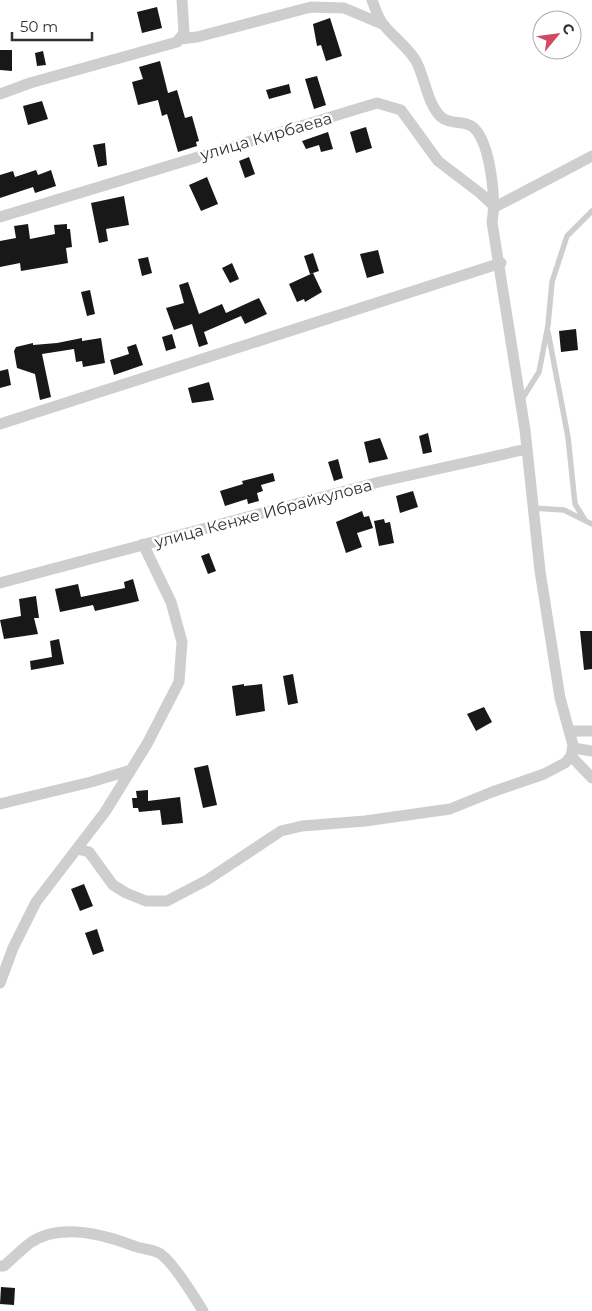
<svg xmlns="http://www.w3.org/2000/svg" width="592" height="1311" font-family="Montserrat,sans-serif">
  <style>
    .building { fill: #181818 }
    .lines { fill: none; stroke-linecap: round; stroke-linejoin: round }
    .lane { stroke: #cecece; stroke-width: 5.5 }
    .street { stroke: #cecece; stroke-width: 11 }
    .labels { text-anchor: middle; stroke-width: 5; stroke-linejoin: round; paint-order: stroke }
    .street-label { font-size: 16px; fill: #313131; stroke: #fff }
  </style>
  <rect width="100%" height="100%" fill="#fff"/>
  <path class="building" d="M157,7L162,28L142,33L137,12Z
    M330,18L342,56L326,61L321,45L317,46L313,24Z
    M0,50H12V71L0,70Z
    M43,51L46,65L37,66L35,53Z
    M160,61L168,93L177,90L185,118L192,116L199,141L196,142L197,146L178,152L167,114L162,116L158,100L138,105L132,82L143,79L139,67Z
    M317,76L326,105L314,109L305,79Z
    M289,84L291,93L269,99L266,90Z
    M42,101L48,119L28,125L23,106Z
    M366,127L372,148L356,153L350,132Z
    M328,132L333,149L321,152L319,145L306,149L302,141Z
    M105,143L107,165L98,167L93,145Z
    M249,157L255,174L245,178L239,161Z
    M36,170L38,175L51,170L56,186L35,193L33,187L0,198V175L13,171L15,177Z
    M207,177L218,204L201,211L189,185Z
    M124,196L129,225L106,229L108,241L99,243L91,203Z
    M28,224L30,239L55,234L54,225L67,224V229H70L72,247L66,248L68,263L21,271L20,263L0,267V241L16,238L14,226Z
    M378,250L384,273L367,278L360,254Z
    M313,253L319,271L310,274L304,256Z
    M148,257L152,273L142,276L138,259Z
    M232,263L239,279L230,283L222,268Z
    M313,273L322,292L305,302L304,299L297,302L289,284Z
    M188,282L199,314L222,304L226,313L259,298L267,314L245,324L241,316L204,332L208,344L199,347L192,324L174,330L166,308L184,303L179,285Z
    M90,290L95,314L87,316L81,292Z
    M576,329L578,350L561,352L559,331Z
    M172,334L176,348L166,351L162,337Z
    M82,338V341L101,338L105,363L83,367L82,361L76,362L74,349L42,354L51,397L40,400L35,374L17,368L14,351L16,347L33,343V345L57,343Z
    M136,344L143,365L114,375L110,360L129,354L127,347Z
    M8,369L11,385L0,388V371Z
    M209,382L214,400L192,403L188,388Z
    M428,433L432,452L423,454L419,436Z
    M380,438L388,459L369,463L364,442Z
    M338,459L343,478L334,481L328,462Z
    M273,473L275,481L261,485L263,491L257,493L259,501L248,504L247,499L225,506L220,491L243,484L242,481Z
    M413,491L418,507L400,513L396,496Z
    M362,511L364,517L369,516L373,528L357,533L362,547L346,553L336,522Z
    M384,519L385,523L390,522L394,543L379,546L374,521Z
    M209,553L216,571L208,574L201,556Z
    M133,579L139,601L95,611L93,605L60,612L55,589L78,584L81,597L125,588L124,582Z
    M36,596L39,618H34L38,634L4,639L0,620L21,616L19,599Z
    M580,631H592V669L584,670Z
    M59,639L64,664L31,670L30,661L52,657L50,641Z
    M293,674L298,703L288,705L283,676Z
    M244,684V686L262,684L265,711L236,716L232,686Z
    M484,707L492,722L476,731L467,714Z
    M208,765L217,805L203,808L194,768Z
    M148,790V801L180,797L183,823L162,825L160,810L139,812L138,808H133L132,798H137L136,791Z
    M84,884L93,906L80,911L71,889Z
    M97,929L104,951L93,955L85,933Z
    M1,1287L15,1288L14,1305L0,1304Z"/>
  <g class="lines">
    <path class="lane" d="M548,332L568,437L575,504L585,520
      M522,399L539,372L548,325L552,282L567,236L592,211
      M533,508L564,510L592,524"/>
    <path class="street" d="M180,39L197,37L311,7L344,8L382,24
      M0,94L30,83L177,42L184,33L182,0
      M495,207L592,156
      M0,217L377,103L401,110L438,161L480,193L495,207
      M0,424L501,263
      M0,583L379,482L527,449
      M570,731H592
      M573,748L592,751
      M571,756L592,778
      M0,804L91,782L131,770
      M78,849L89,852L113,885L126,893L146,901H167L207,880L281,831L302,826L365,821L450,809L492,792L544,774L565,763L571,756L573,745L560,698L540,571L525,430L492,222C496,200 491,143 473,127C464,120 450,125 441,117C427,103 425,78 416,61C407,46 393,37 383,24C378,18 375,8 372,0
      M0,983L13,948L36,902L105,812L147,744L179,682L182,642L171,602L143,544
      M0,1266H4C13,1258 21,1250 30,1243C60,1222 103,1234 134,1246C141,1249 152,1249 159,1253C172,1260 195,1298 203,1311"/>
  </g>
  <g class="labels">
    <g class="street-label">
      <text transform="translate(266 136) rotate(-16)" y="6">улица Кирбаева</text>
      <text transform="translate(263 513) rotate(-15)" y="6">улица Кенже Ибрайкулова</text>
    </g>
  </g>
  <g transform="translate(557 35) rotate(61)"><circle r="24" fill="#ffffff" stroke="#adadad"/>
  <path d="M0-4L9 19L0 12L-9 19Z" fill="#d24a61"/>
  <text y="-8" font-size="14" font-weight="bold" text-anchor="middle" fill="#313131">С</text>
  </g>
  <path d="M12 32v8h80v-8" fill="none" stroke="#313131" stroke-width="2.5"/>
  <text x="20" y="32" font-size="15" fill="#313131" stroke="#ffffff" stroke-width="4" paint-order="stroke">50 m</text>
</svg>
